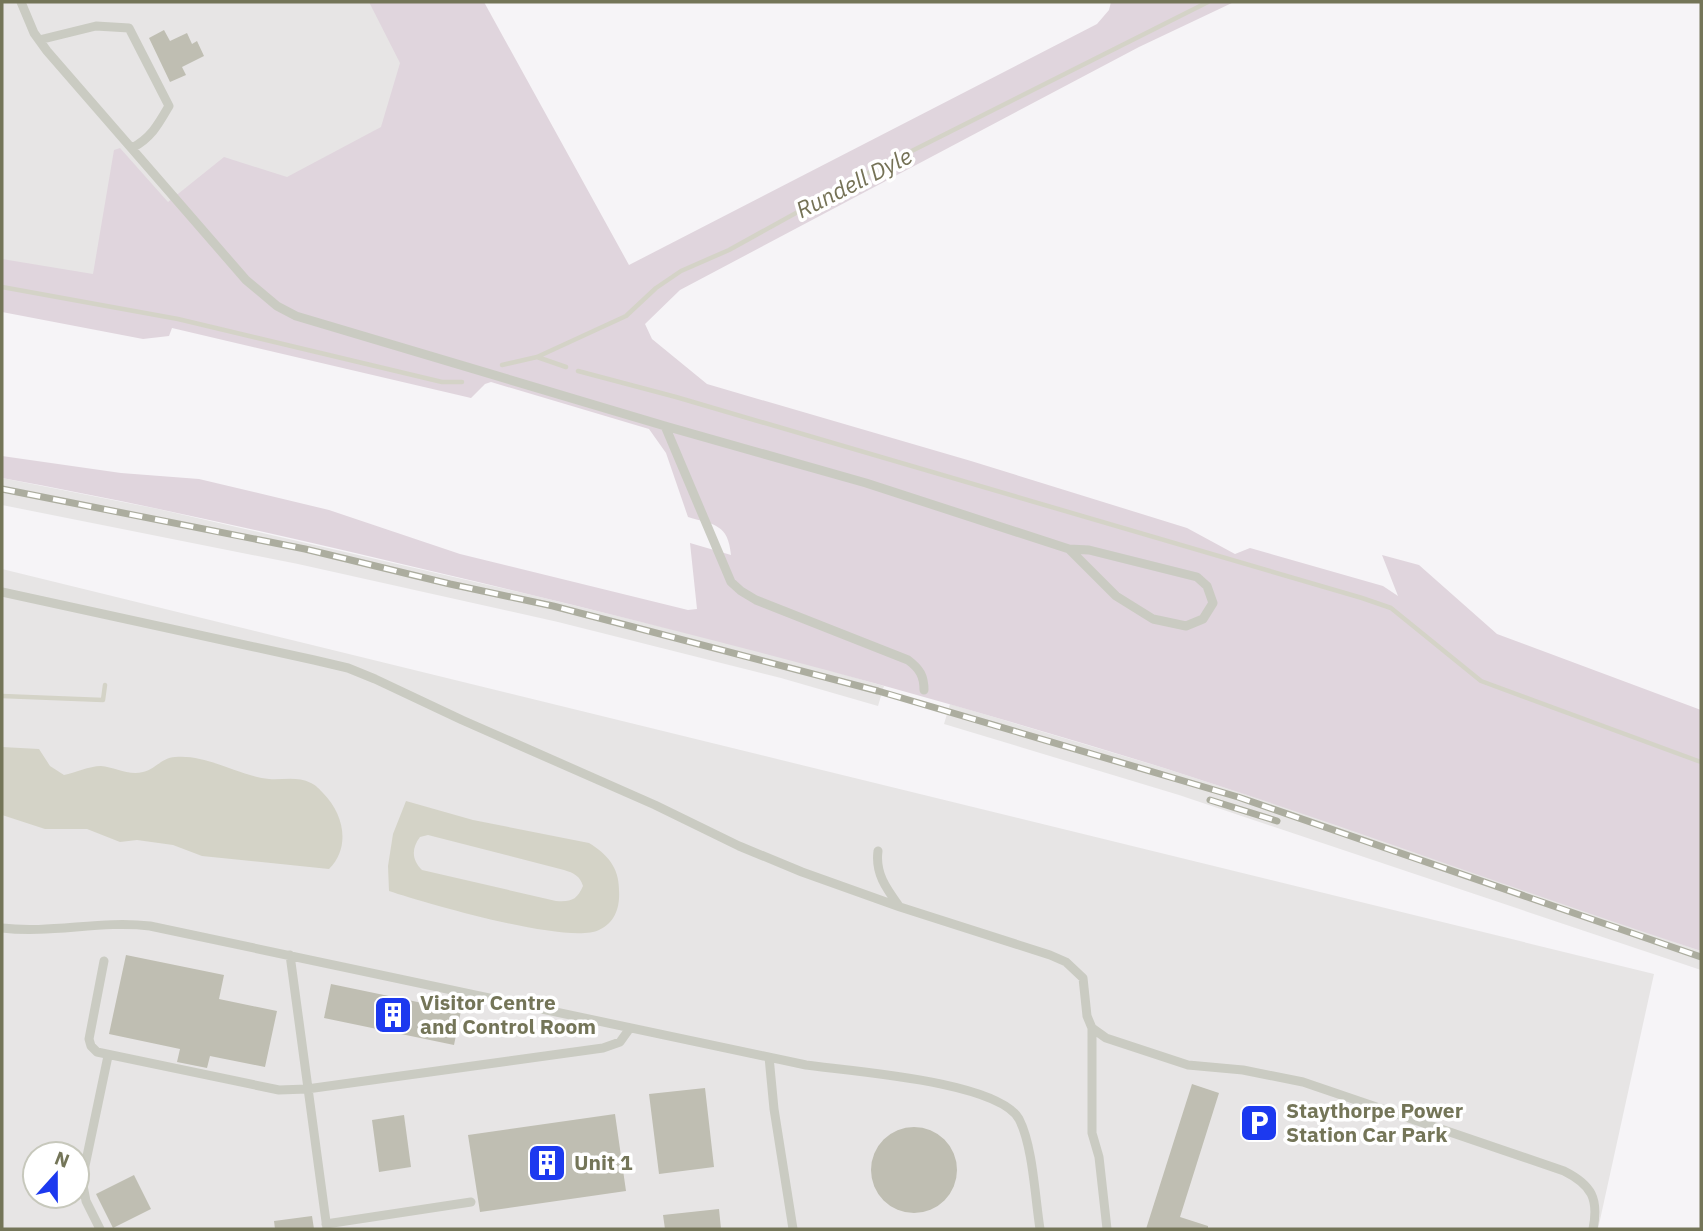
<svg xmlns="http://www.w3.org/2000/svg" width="1703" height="1231" font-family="'IBM Plex Sans',sans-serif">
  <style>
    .built { fill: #e7e5e5; fill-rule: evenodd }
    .green { fill: #e0d5dd }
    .water { fill: #d4d3c7; fill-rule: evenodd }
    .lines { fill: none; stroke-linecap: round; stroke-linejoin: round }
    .stream { stroke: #d4d3c7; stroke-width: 4.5 }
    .building { fill: #bfbeb2 }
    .service { stroke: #cacbc2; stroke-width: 9 }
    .rail-casing { stroke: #acad9f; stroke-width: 7 }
    .rail { stroke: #fff; stroke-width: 4.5; stroke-dasharray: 13; stroke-linecap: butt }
    .labels { text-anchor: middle; stroke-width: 7; stroke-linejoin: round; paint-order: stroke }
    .poi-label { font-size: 21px; font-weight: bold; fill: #747558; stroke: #fff; text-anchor: start }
    .water-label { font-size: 23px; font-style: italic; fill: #757256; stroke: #fff }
  </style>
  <rect width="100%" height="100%" fill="#f6f4f7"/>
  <path class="built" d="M2,2H445L511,134L144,320L2,297Z
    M2,478L158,509L532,595L777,655L884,686L878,706L781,678L558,622L298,564L2,505Z
    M2,569L1654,974L1598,1229H2ZM35,1154H77V1196H35Z
    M950,704L1164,768L1307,814L1701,951V970L1179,795L944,724Z"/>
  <path class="green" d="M369,2H484L629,265L1097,24L1109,10L1111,2H1234L1139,47L680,290L645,324L652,339L707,384L971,461L1187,528L1235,554L1250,548L1383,586L1398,596L1382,555L1419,565L1497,634L1701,710V951C1521,892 1344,825 1164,768C926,694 686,631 444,574C297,539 150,505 2,478V456L121,473L199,479L329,510L460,554L688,610L697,609L690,543L731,555C728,524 715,525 688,517L666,453L649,429L491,382L485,384L471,398L172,328L169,336L143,339L2,312V259L93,274L114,150L120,148L168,202L224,157L287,177L381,127L400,63Z"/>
  <path class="water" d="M2,747L39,749L50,766L64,775C75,773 89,766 101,766C114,767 129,776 143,772C156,769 161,758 175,757C208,754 238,776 269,779C284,780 297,776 311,783C316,785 320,790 323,793C344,814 351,847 329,869L202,856L173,845L137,840L120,842L87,829H45L2,815Z
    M406,801L473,820L589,843C607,854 619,867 619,890C620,906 616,922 599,930C568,945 425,903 389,891L388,866L393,834ZM428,835L564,870C574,873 580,876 583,886C577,900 571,902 556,901L422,870C412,860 411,849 420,837Z"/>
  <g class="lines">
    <path class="stream" d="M2,287L178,319L442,382H462
      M537,357L566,367
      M502,365L537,357L626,316L656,288L681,271L729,250L870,172L1208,2
      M578,371L676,397L1362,598L1391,608L1481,681L1701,762
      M2,696L103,700L105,685"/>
  </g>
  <path class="building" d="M164,30L170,41L187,33L192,44L197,41L204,56L182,67L186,75L170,82L149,38Z
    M126,955L224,975L219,999L277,1011L265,1067L210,1056L207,1068L177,1062L180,1049L109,1034Z
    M331,984L461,1011L454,1045L324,1018Z
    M1192,1084L1219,1093L1180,1217L1208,1226V1229H1146Z
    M705,1088L714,1167L659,1174L649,1094Z
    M615,1114L626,1191L480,1212L468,1135Z
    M404,1115L411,1167L379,1172L372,1120Z
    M871 1170a43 43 0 1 1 86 0a43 43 0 1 1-86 0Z
    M134,1175L151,1209L113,1228L96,1194Z
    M719,1209L721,1229H665L663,1215Z
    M312,1216L314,1229H275L274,1221Z"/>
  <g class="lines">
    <path class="service" d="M21,2L34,33L47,51L246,280L277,306L296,316L665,426L866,483L1069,549L1089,550L1197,577L1207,586L1213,603L1203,619L1186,626L1153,619L1116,596L1069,549
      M39,40L96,26L129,28L169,106C158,125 151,138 132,148
      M665,426L731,582L741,591L756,600L908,660C920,669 924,676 924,690
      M2,592L314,660L348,668L375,679L462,720L655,805L739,846L802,872L900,907L1050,955L1066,962L1083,978L1087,1016L1092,1028L1106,1038L1188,1065L1243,1070L1303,1082L1564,1171C1592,1185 1599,1199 1593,1229
      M878,851C875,873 886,888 899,906
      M2,928C51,934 101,920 150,926L806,1065C849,1071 998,1081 1019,1119C1033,1146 1035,1198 1040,1229
      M290,955L327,1229
      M104,961L89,1039L91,1046L97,1052L279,1090L307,1089L603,1048L620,1042L630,1028
      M1092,1028V1133L1099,1157L1107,1229
      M769,1057L774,1109L793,1229
      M326,1224L471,1202
      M100,1229L86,1201L82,1180L108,1056"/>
    <defs>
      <path id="rail" d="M2,489L305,549L450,584L553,606L878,691L1238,797L1701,957
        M1210,800L1277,821"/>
    </defs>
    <use href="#rail" class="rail-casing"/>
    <use href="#rail" class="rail"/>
  </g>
  <defs>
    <symbol id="building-square" viewBox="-11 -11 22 22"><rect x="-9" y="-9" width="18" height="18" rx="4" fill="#1c39ef" stroke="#fff"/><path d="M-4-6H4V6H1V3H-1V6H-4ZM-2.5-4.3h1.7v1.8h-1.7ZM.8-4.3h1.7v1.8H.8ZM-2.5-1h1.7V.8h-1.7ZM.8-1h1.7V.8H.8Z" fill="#fff"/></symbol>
    <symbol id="parking-square" viewBox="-11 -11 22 22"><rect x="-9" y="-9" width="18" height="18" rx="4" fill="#1c39ef" stroke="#fff"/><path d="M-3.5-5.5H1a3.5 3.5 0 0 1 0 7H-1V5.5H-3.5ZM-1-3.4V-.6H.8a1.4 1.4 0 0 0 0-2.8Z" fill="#fff"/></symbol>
  </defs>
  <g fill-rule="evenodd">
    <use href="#building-square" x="371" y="993" width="44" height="44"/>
    <use href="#parking-square" x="1237" y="1101" width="44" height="44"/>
    <use href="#building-square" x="525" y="1141" width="44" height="44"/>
  </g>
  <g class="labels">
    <g class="poi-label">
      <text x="420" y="1010">Visitor Centre<tspan x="420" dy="24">and Control Room</tspan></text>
      <text x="1286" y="1118">Staythorpe Power<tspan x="1286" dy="24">Station Car Park</tspan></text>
      <text x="574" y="1170">Unit 1</text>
    </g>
    <g class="water-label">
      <text transform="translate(854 183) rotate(-27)" y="8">Rundell Dyle</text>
    </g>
  </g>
  <rect width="1703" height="1231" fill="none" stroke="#747558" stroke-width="7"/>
  <g transform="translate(56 1175) rotate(21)"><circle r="33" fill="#ffffff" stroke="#c7c8bc" stroke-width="2"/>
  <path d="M0-5L12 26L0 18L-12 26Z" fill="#1c39ef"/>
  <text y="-10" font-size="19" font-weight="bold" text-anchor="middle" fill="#747558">N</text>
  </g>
</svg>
